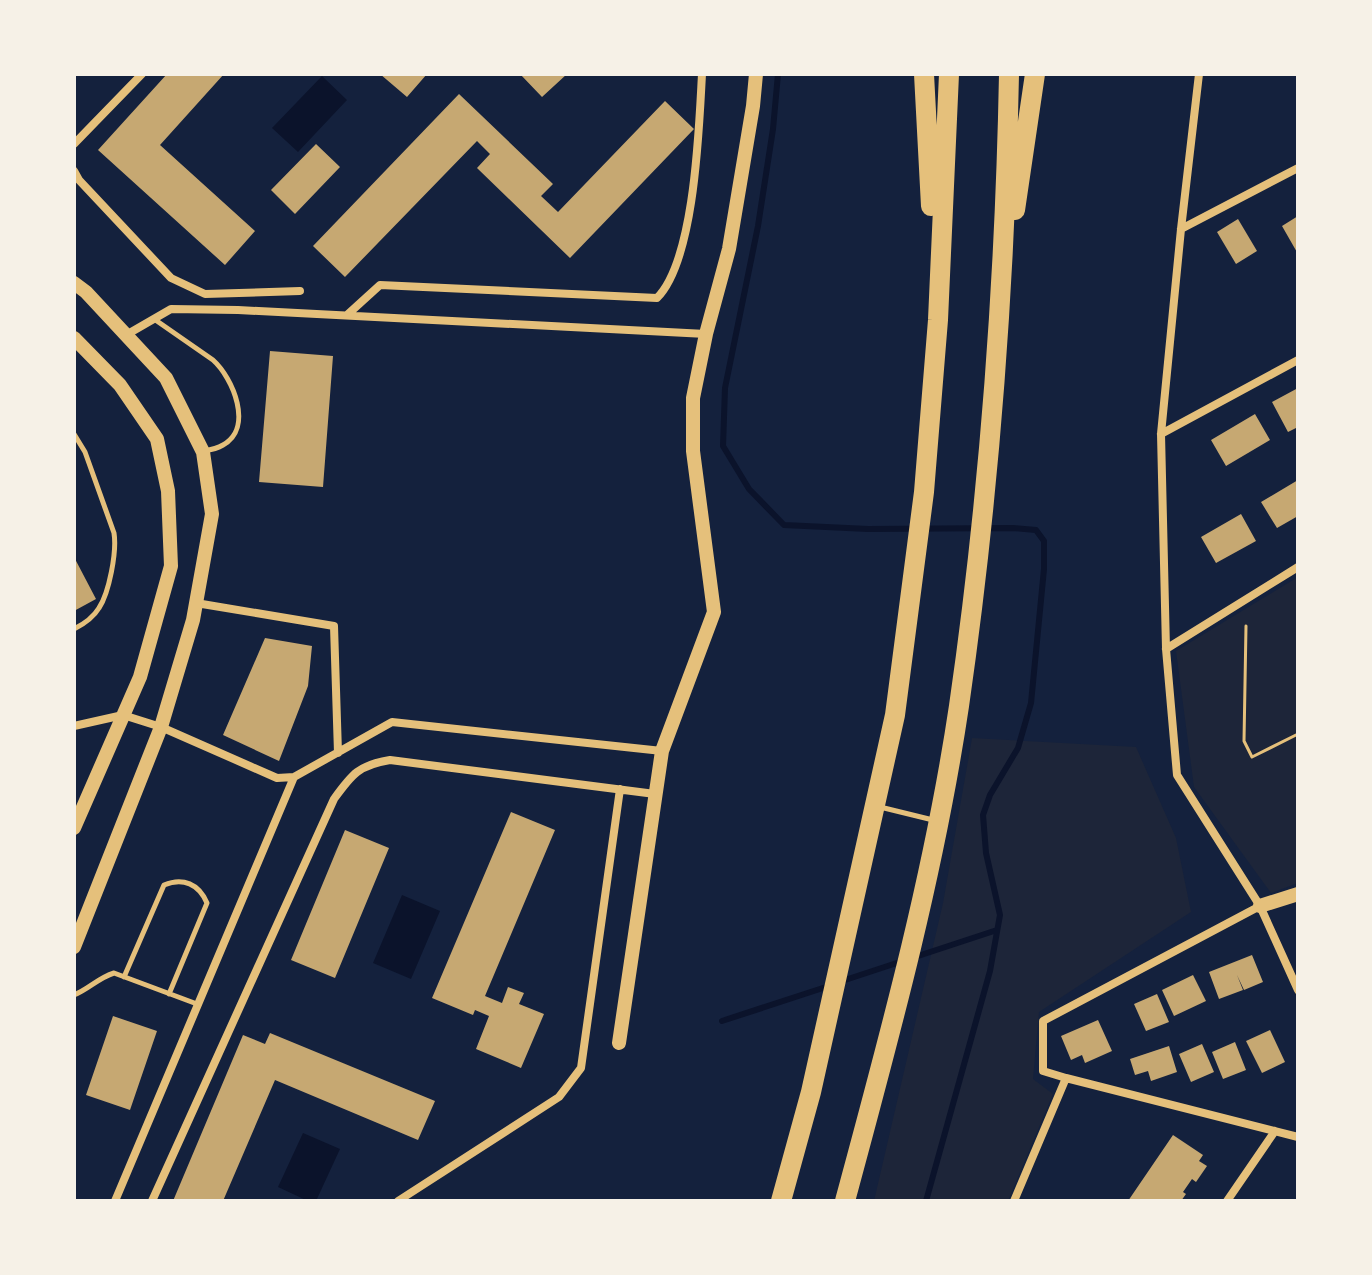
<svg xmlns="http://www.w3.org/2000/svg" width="1372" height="1275" font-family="'Asap Condensed',sans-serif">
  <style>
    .green { fill: #1d2539 }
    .water { fill: #0b132b }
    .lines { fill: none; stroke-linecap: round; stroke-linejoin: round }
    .stream { stroke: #0b132b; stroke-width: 6 }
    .building { fill: #c6a872 }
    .path { stroke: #e5c07b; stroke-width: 3 }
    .service { stroke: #e5c07b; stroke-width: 5 }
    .minor { stroke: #e5c07b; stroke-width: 8 }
    .tertiary { stroke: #e5c07b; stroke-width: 14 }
    .motorway { stroke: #e5c07b; stroke-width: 20 }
  </style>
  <rect width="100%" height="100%" fill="#14213d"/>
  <path class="green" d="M1298,577V883L1271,893L1194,787L1176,651Z
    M972,738L1136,747L1176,838L1191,912L1039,1012L1033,1079L1053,1094L1008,1201H874L943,903Z"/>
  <path class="water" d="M322,76L347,100L298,152L272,128Z
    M402,895L440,911L411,979L373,963Z
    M303,1133L340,1149L316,1201H308L278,1187Z"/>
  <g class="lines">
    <path class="stream" d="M778,74L773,129L758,226L725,388L723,446L749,489L784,525L868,529L1013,528L1036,530L1044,541V569L1031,703L1018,748L990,795L983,815L986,853L1000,915L990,971L926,1201
      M839,982L997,930
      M722,1021L829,986"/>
  </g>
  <path class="building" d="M167,74H224L160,145L255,231L225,265L98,150Z
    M380,74H427L407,97Z
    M520,74H567L542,97Z
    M459,94L553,184L541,196L558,212L665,101L694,129L570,258L477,168L490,154L477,141L345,277L313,246Z
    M316,144L340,167L295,214L271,190Z
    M1298,216V254L1282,226Z
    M1238,219L1257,251L1236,264L1217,232Z
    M270,351L333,356L323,487L259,482Z
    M1298,388V427L1288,432L1272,402Z
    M1255,414L1270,440L1226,466L1211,440Z
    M1298,480V516L1277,528L1261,502Z
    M1241,514L1256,541L1216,563L1201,537Z
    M74,557L96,599L74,611Z
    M265,638L312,646L308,686L279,761L223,735Z
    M511,812L555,830L485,996L502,1003L508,987L524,993L519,1004L544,1014L521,1068L476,1049L489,1016L475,1010L473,1015L432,998Z
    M345,830L389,848L335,978L291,960Z
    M1252,955L1263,982L1244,990L1237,975L1243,990L1219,999L1209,972Z
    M1193,975L1206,1001L1174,1016L1162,990Z
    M1157,994L1169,1022L1146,1031L1134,1004Z
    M113,1016L157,1031L130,1110L86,1095Z
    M1098,1020L1112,1051L1085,1063L1082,1055L1071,1060L1061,1036Z
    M1270,1030L1285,1062L1262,1073L1246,1041Z
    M270,1033L435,1101L418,1140L275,1080L223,1201H173L243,1035L265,1044Z
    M1235,1042L1246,1070L1223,1079L1212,1052Z
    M1202,1044L1214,1072L1191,1082L1179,1054Z
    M1169,1046L1177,1072L1151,1081L1148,1071L1135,1075L1130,1059Z
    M1173,1135L1203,1155L1199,1161L1207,1166L1196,1182L1192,1179L1183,1192L1186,1194L1181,1201H1128Z"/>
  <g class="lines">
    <path class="path" d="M1246,626L1244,741L1252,757L1298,734"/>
    <path class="service" d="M154,319L213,360C233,378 254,428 223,445C218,448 210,450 204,451
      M74,434L85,452L114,533C117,552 109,593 99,608C93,618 84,624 74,629
      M880,807L933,820
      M124,977L164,885C183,877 199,884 207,903L169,994
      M74,995C89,989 98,978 114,973L197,1004"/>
    <path class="minor" d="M1199,74L1181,229L1161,434L1166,649L1177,775L1260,906L1298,990
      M74,144L142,74
      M74,171L79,180L171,278L205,294L300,291
      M1181,229L1298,168
      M347,315L380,285L657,298C695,260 699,127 702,74
      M126,335L171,309L238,310L706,334
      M1161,434L1298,360
      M196,603L334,626L338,753
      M1166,649L1298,567
      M74,726L123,715L161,727L277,778L294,777
      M1066,1078L1043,1071V1021L1260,906
      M115,1201L294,777L392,722L662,751
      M152,1201L334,799C352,774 359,765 390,760L655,794
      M398,1201L559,1097L581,1068L620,789
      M1014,1201L1066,1078L1298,1137
      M1227,1201L1275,1131"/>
    <path class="tertiary" d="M74,283L86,292L166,378L203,452L212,514L193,620L161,727L74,947
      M74,338L120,385L157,439L168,491L171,566L140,677L74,828
      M1260,906L1298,894
      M619,1043L662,751L714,612L693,451V398L706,334L729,249L753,106L756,74"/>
    <path class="motorway" d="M924,74L931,206
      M1015,210L1035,74
      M781,1201L811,1092L895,715L924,492L938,320L949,74
      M845,1201C889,1038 934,874 959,706C989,498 1005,285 1009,74"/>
  </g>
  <rect width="1372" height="1275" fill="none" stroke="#f6f1e7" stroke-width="152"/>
</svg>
